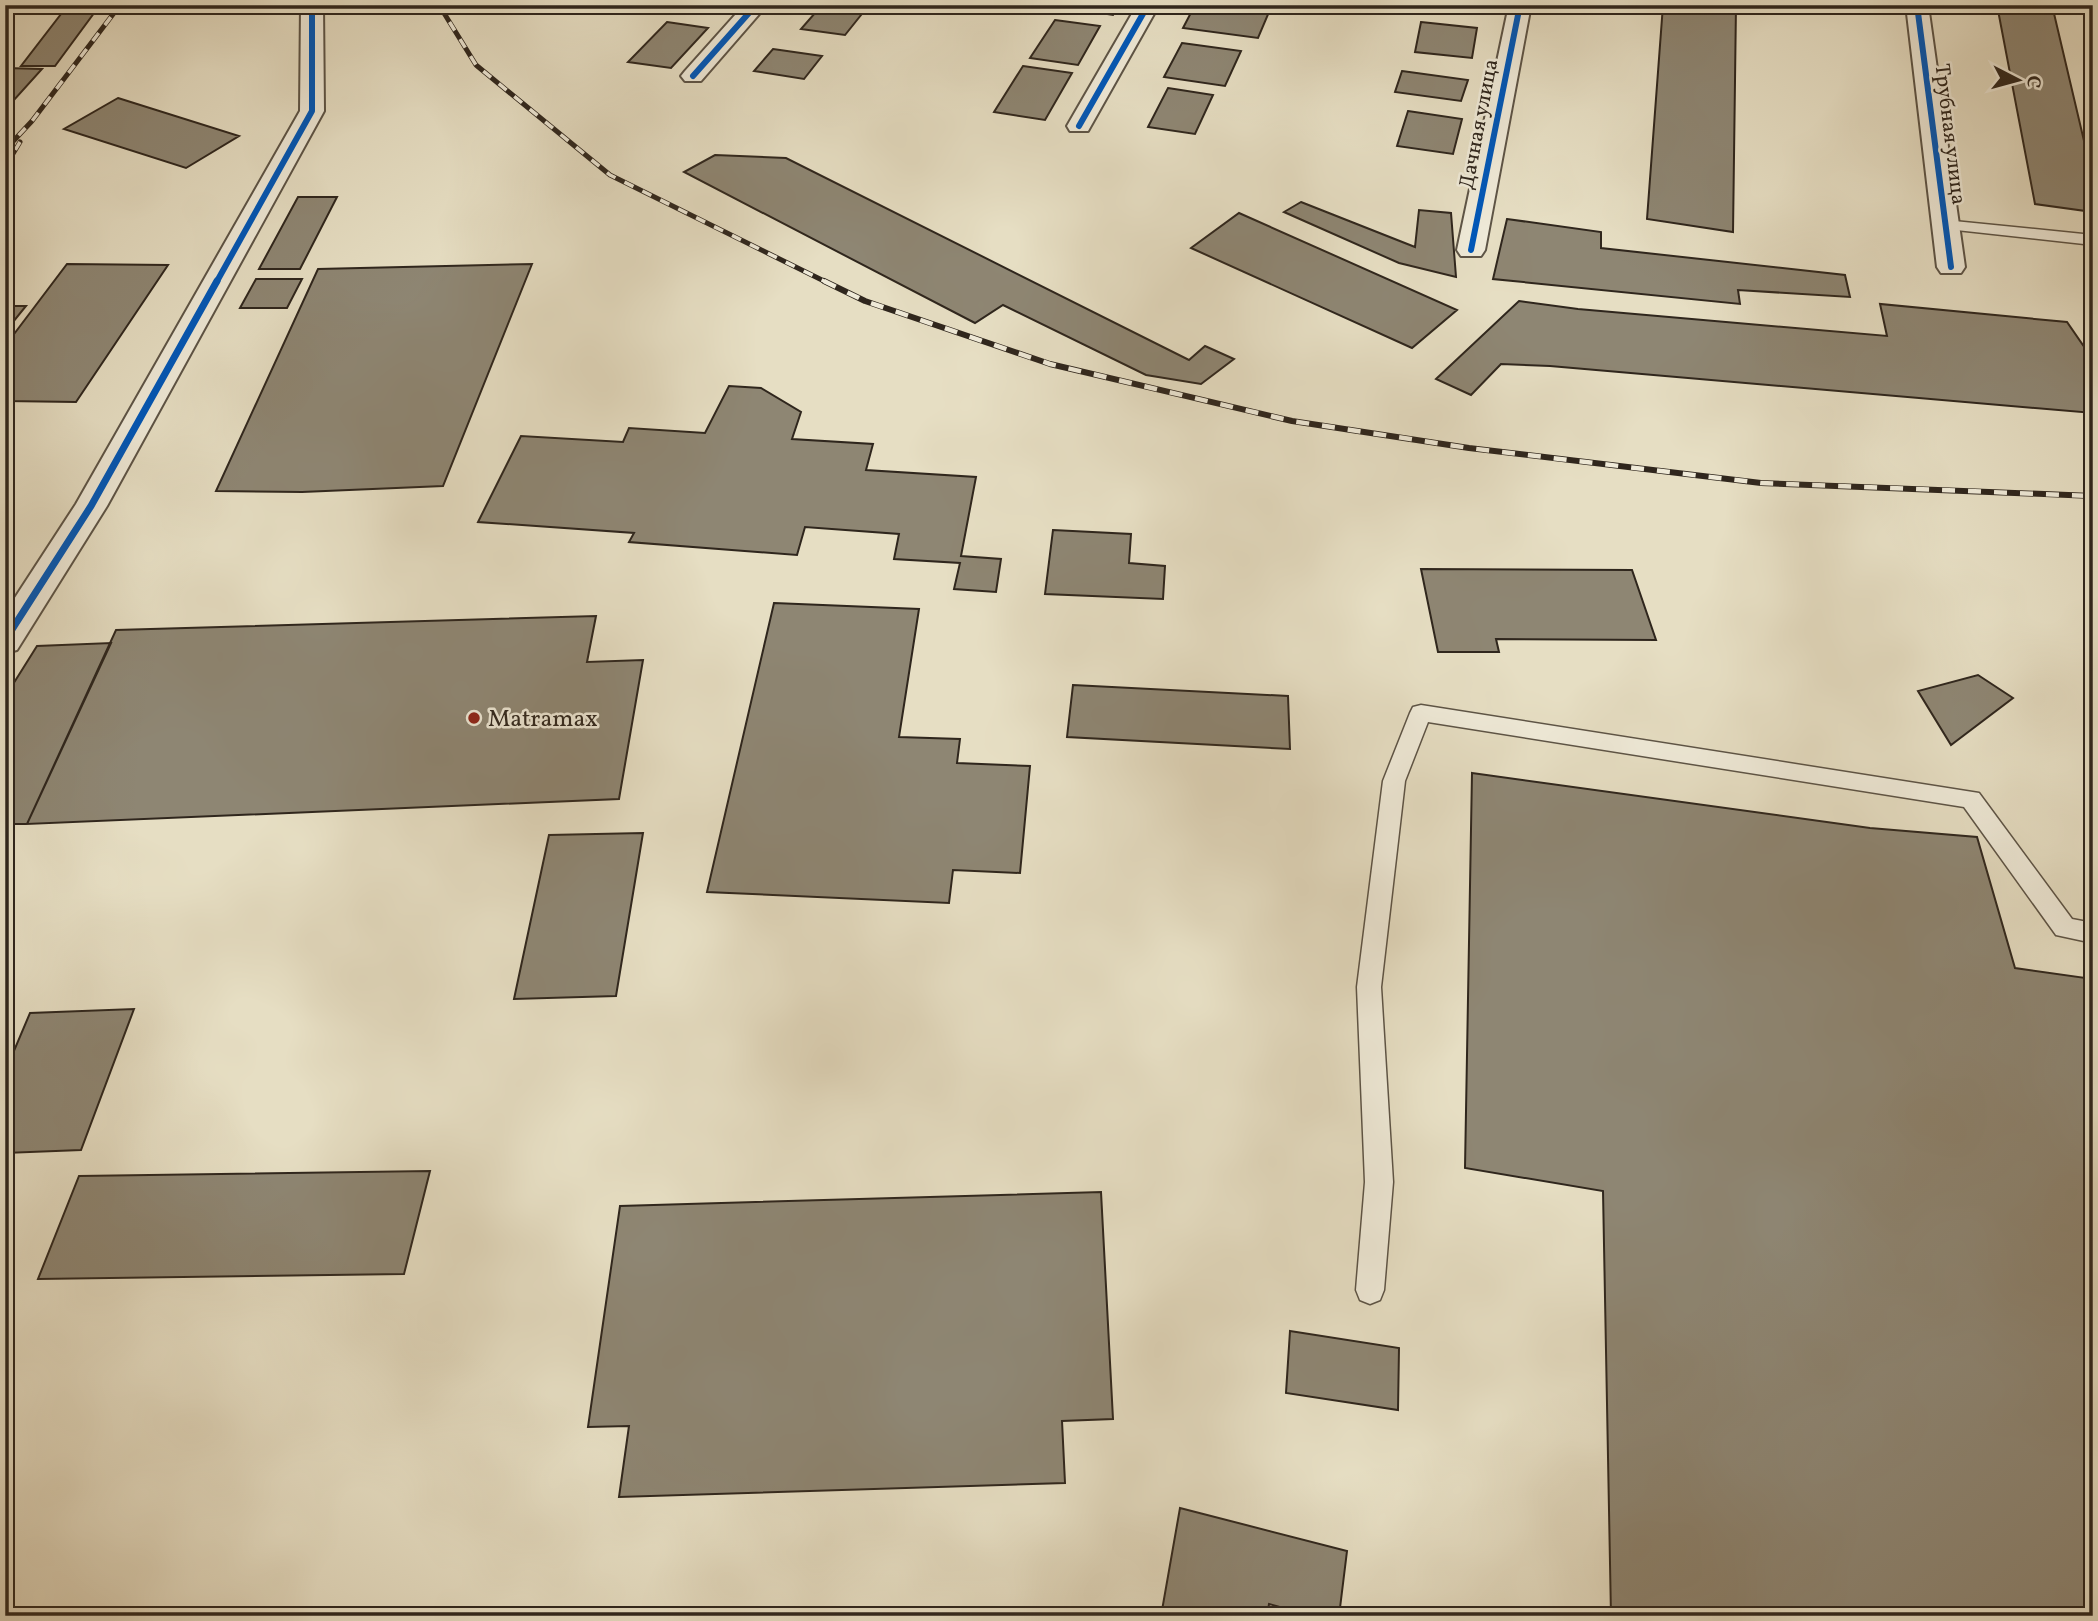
<svg xmlns="http://www.w3.org/2000/svg" width="2098" height="1621" font-family="Vollkorn,serif">
  <style>
    .building { fill: #8e8673; stroke: #2f261d; stroke-width: 2 }
    .lines { fill: none; stroke-linecap: round; stroke-linejoin: round }
    .lane-casing { stroke: #5d5446; stroke-width: 3 }
    .street-casing { stroke: #5d5446; stroke-width: 4 }
    .lane { fill: #efead8; fill-rule: evenodd }
    .street { fill: #efead8; fill-rule: evenodd }
    .rail-far1-casing { stroke: #2f261d; stroke-width: 5 }
    .rail-casing { stroke: #2f261d; stroke-width: 6 }
    .rail-far1 { stroke: #efead8; stroke-width: 3.5; stroke-dasharray: 10; stroke-linecap: butt }
    .rail { stroke: #efead8; stroke-width: 4.5; stroke-dasharray: 13; stroke-linecap: butt }
    .cycleway-far2-casing { stroke: #efead8; stroke-width: 9 }
    .cycleway-far1-casing { stroke: #efead8; stroke-width: 10 }
    .cycleway-casing { stroke: #efead8; stroke-width: 13 }
    .cycleway-far2 { stroke: #0057b8; stroke-width: 6 }
    .cycleway-far1 { stroke: #0057b8; stroke-width: 7 }
    .cycleway { stroke: #0057b8; stroke-width: 9 }
    .poi-dot { fill: #8f2418; stroke: #efead8; stroke-width: 2.5 }
    .labels { text-anchor: middle; stroke-width: 5; stroke-linejoin: round; paint-order: stroke }
    .far-street-label { font-size: 21px; fill: #2f261d; stroke: #efead8 }
    .poi-label { font-size: 24px; fill: #2f261d; stroke: #efead8; text-anchor: start }
  </style>
  <rect width="100%" height="100%" fill="#e6dec3"/>
  <filter id="stains"><feTurbulence type="fractalNoise" baseFrequency=".00286" numOctaves="4"/><feColorMatrix values="0 0 0 0 .2 0 0 0 0 .09 0 0 0 0 .02 0 0 0 .5 -.17"/></filter>
  <radialGradient id="worn" r=".72"><stop offset=".6" stop-color="#630" stop-opacity="0"/><stop offset="1" stop-color="#630" stop-opacity=".3"/></radialGradient>
  <path class="building" d="M68,5H100L55,66H21Z
    M681,5H730L723,13Z
    M822,5H869L845,35L801,29Z
    M1050,5H1119L1113,15Z
    M1195,5H1272L1258,38L1183,28Z
    M1663,5H1736L1733,232L1647,219Z
    M1997,5H2052L2093,179V212L2035,204Z
    M1055,20L1100,26L1078,65L1030,58Z
    M667,22L708,28L671,68L628,62Z
    M1421,22L1477,28L1472,58L1415,52Z
    M1182,43L1241,51L1225,86L1164,77Z
    M773,49L822,56L804,79L754,71Z
    M1023,66L1072,73L1045,120L994,112Z
    M5,68L42,69L5,110Z
    M1402,71L1468,80L1461,101L1395,92Z
    M1168,88L1213,95L1195,134L1148,127Z
    M118,98L239,136L186,168L64,129Z
    M1408,111L1462,119L1453,154L1397,146Z
    M715,155L786,158L1189,360L1205,346L1234,359L1201,384L1146,375L1003,305L975,323L684,172Z
    M298,197H337L300,269H259Z
    M1301,202L1415,247L1419,210L1451,213L1456,277L1399,263L1284,212Z
    M1239,213L1457,310L1412,348L1191,248Z
    M1507,219L1601,232V248L1845,275L1850,297L1738,290L1740,304L1493,279Z
    M67,264L168,265L76,402L5,401V346Z
    M532,264L443,486L302,492L216,491L318,269Z
    M256,279H302L287,308H240Z
    M1519,301L1578,309L1887,336L1880,304L2067,322L2085,348L2093,349V413L1550,366L1501,364L1471,395L1436,379Z
    M5,306H26L5,332Z
    M729,386L761,388L801,412L792,439L873,444L866,470L976,477L961,556L1001,559L996,592L954,589L960,563L894,559L899,534L805,527L797,555L629,542L634,533L478,522L521,436L623,442L629,428L705,433Z
    M1053,530L1131,534L1129,563L1165,566L1163,599L1045,594Z
    M1421,569L1632,570L1656,640L1496,639L1499,652H1438Z
    M774,603L919,609L899,737L960,739L957,763L1030,766L1020,873L953,870L949,903L707,892Z
    M596,616L587,662L643,660L619,799L27,824L116,630Z
    M111,643L27,824H5V697L37,646Z
    M1978,675L2013,698L1951,745L1918,691Z
    M1073,685L1288,696L1290,749L1067,737Z
    M1472,773L1870,828L1977,837L2015,968L2093,979V1616H1611L1603,1191L1465,1168Z
    M643,833L616,996L514,999L549,835Z
    M134,1009L81,1150L5,1153V1072L30,1013Z
    M430,1171L404,1274L38,1279L79,1176Z
    M1101,1192L1113,1419L1062,1421L1065,1483L619,1497L629,1426L588,1427L620,1206Z
    M1290,1331L1399,1348L1398,1410L1286,1393Z
    M1180,1508L1347,1551L1339,1616H1312L1269,1604L1267,1616H1161Z"/>
  <g class="lines">
    <defs>
      <path id="lane" d="M1944,220L2093,235V245L1938,228V222Z
        M1421,705L1979,793L2072,919L2093,923V943L2056,935L1964,807L1428,722L1405,781L1381,987L1393,1182L1384,1290L1380,1300L1370,1304L1360,1300L1356,1290L1365,1182L1357,987L1383,781L1410,713L1413,707Z"/>
      <path id="street" d="M301,5H323L324,111L107,506L17,650L5,653V613L76,504L300,111Z
        M744,5H767L701,81H685L681,76L685,71Z
        M1137,5H1159L1088,131H1070L1067,126Z
        M1509,5H1531L1485,250L1481,256H1461L1457,250Z
        M1906,5H1928L1965,267L1961,273H1941L1937,267Z"/>
    </defs>
    <use href="#lane" class="lane-casing"/>
    <use href="#street" class="street-casing"/>
    <use href="#lane" class="lane"/>
    <use href="#street" class="street"/>
    <defs>
      <path id="rail-far1" d="M439,5L476,65L610,175L828,283
        M5,150L32,121L120,5
        M5,167L20,142"/>
      <path id="rail" d="M824,281L865,301L1050,364L1292,421L1469,448L1761,483L2093,496"/>
    </defs>
    <use href="#rail-far1" class="rail-far1-casing"/>
    <use href="#rail" class="rail-casing"/>
    <use href="#rail-far1" class="rail-far1"/>
    <use href="#rail" class="rail"/>
    <defs>
      <path id="cycleway-far2" d="M1917,5L1951,267
        M693,76L756,5
        M1079,126L1148,5
        M1471,250L1520,5
        M216,283L312,111V5"/>
      <path id="cycleway-far1" d="M9,634L91,506L217,281"/>
      <path id="cycleway" d="M5,641L10,633"/>
    </defs>
    <use href="#cycleway-far2" class="cycleway-far2-casing"/>
    <use href="#cycleway-far1" class="cycleway-far1-casing"/>
    <use href="#cycleway" class="cycleway-casing"/>
    <use href="#cycleway-far2" class="cycleway-far2"/>
    <use href="#cycleway-far1" class="cycleway-far1"/>
    <use href="#cycleway" class="cycleway"/>
  </g>
  <circle class="poi-dot" cx="474" cy="718" r="7"/>
  <g class="labels">
    <g class="far-street-label">
      <text transform="translate(1478 124) rotate(-79)" y="7">Дачная улица</text>
      <text transform="translate(1951 134) rotate(83)" y="7">Трубная улица</text>
    </g>
    <g class="poi-label">
      <text x="488" y="726">Matramax</text>
    </g>
  </g>
  <rect width="2098" height="1621" fill="none" stroke="#e6dec3" stroke-width="28"/>
  <rect x="7" y="7" width="2084" height="1607" fill="none" stroke="#2f261d" stroke-width="3.5"/>
  <rect x="14" y="14" width="2070" height="1593" fill="none" stroke="#2f261d" stroke-width="2"/>
  <g transform="translate(2018 80) rotate(96)" stroke="#efead8" stroke-width="5" paint-order="stroke">
  <path d="M0-5L12 26L0 18L-12 26Z" fill="#2f261d"/>
  <text y="-10" font-size="19" font-weight="bold" text-anchor="middle" fill="#2f261d">С</text>
  </g>
  <rect width="100%" height="100%" filter="url(#stains)"/>
  <rect width="100%" height="100%" fill="url(#worn)"/>
</svg>
